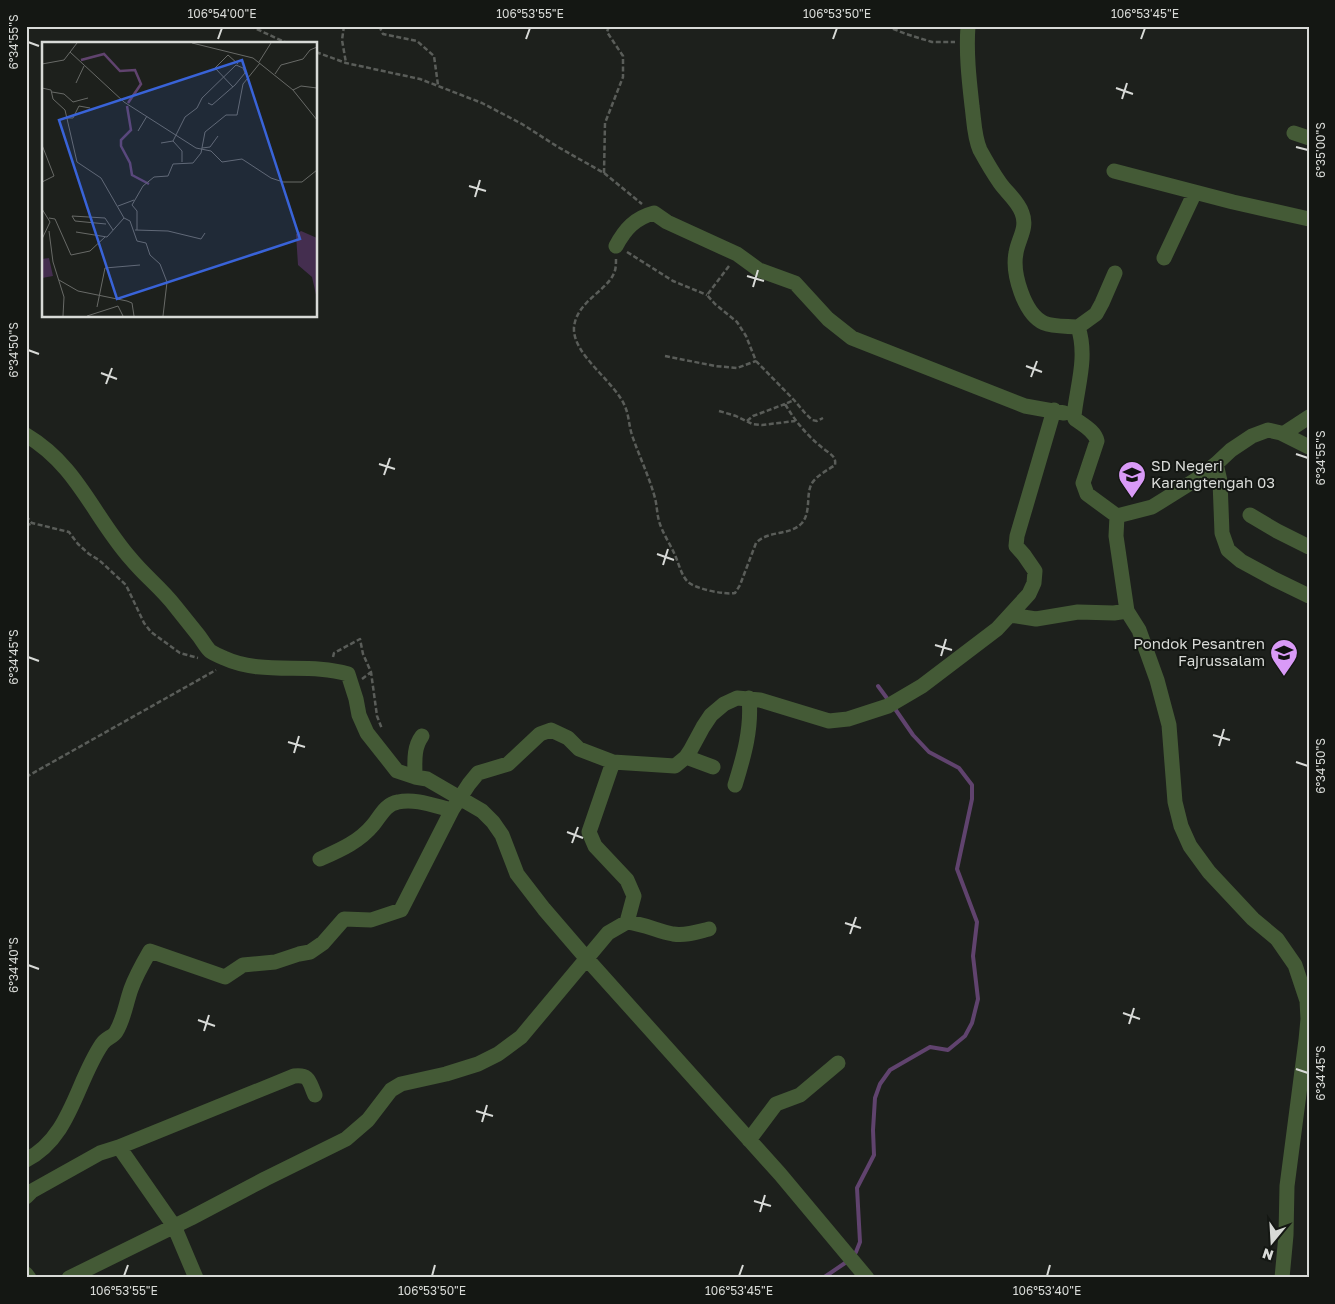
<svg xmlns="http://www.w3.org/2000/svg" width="1335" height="1304" font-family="'Golos Text',sans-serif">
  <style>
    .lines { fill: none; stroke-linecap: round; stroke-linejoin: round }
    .stream { stroke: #60436e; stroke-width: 4 }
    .path { stroke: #5a5d59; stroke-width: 2.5; stroke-dasharray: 5 2.5; stroke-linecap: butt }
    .street { stroke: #445a36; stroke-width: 15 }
    .ticks { fill: none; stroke: #d8dad7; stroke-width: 2 }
    .labels { text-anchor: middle; stroke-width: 4; stroke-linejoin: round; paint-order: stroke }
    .poi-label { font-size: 15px; fill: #d8dad7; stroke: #141713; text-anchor: start }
    .inset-river { fill: none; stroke: #60436e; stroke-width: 2.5 }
    .inset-road { fill: none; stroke: #686a67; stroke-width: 1 }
    .view { fill: #3963d8; fill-opacity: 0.15; stroke: #3963d8; stroke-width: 2.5 }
    .inset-edge { fill: none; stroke: #d8dad7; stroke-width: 2.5 }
    .neatline { fill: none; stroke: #d8dad7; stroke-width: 2 }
    .ticks-label { font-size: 12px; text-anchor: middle; fill: #d8dad7 }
  </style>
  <rect width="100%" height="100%" fill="#1d201c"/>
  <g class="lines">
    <path class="stream" d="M878,686L889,701
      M853,1256L856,1252L860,1242L857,1188L874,1155L873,1130L875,1098L880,1084L890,1070L930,1047L948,1050L965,1036L972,1023L978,999L973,956L977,922L957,869L972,799V785L959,768L929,752L913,735L893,706
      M823,1278L848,1261"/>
    <path class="path" d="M250,26L289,44
      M344,26L342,40L346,63
      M379,26L383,34L417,41L434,56L438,85
      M886,26L906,34L932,42H955
      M316,52L346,63L420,79L482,103L522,124L558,147L604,173L642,204
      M604,173L605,123L623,77V56L607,32L609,26
      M627,252L673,281L707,295
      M616,259C616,264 616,269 614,273C607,291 577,301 574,327C572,356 617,382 626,409C629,417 629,426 632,435C639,456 649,476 655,498C657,506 657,514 659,521C662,532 670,544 675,555C679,564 681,575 688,582C696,589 725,595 735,593L740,585L756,543C768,530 790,536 802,523C811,512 806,496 811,485C815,476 828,470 835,465C836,458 833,456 828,452C810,439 797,424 785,404L794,400
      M729,266L707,295L715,304L737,322L746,336L756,361L794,400L805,413L812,420L817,421L823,418
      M665,356L715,366L737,368L756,361
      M719,411L736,416L752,424L762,425L795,421
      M747,421L753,416L785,404
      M26,516L32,523L69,532L78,544L89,554L99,560L126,585L144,623L151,632L180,653L198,658
      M26,526L32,523
      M333,657L334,653L360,639L363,654L371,672L377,716L382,729
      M362,679L371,672
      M26,777L216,670"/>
    <path class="street" d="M968,26C966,53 969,79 972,106C974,120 974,137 980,150C986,161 993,173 1000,183C1007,193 1018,201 1022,213C1028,228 1018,239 1016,253C1012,273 1024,314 1044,323C1053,327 1068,326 1078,327C1088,357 1077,386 1074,416L1075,419C1083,425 1095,431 1097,441L1083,483L1087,494L1117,516L1116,536L1127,611L1139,630L1157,680L1169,725L1175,802L1181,826L1190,846L1209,872L1253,919L1277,939L1295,965L1307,1001L1308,1019L1306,1040L1287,1186L1286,1235L1282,1278
      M1294,133L1309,138
      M1114,171L1233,202L1309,219
      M616,246C625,229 635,218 654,213L667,222L737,254L759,270L795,283L828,319L852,338L1025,406L1064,413
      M1164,258L1195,192
      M1078,327L1096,314L1102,303L1115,273
      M1283,434L1309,417
      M26,435C78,466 93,516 131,559C145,576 162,589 175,606C183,616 191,626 199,636C202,640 206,647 210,651C214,654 220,656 224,658C263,676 308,662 348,674L356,699L359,715L367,733L397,771L415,777L427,779L482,811L493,822L502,835L517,874L544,909L587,959L780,1174L867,1278
      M1216,464L1220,481L1222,533L1228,550L1241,561L1274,579L1309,596
      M1250,515L1277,531L1309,547
      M1117,516L1152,507L1197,479L1216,464L1231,450L1252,436L1268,430L1281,433L1309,447
      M1010,615L1036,619L1078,612L1114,613L1127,611
      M686,757L713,767
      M613,762L589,832L595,846L627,880L634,896L627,922
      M415,777C415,763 413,748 422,736
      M735,785C744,756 752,728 749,698
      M320,859C340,850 359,842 373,825C380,817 385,804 398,802C415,798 435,806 452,810
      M749,1140L776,1104L800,1095L838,1063
      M119,1147L174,1226L196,1278
      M26,1160C71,1137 76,1082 102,1044C106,1038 113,1037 116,1032C124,1019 126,1003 131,989C136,975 143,963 150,951L225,977L243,965L275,962L299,954L310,952L323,943L344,919L371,920L401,910L452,810L469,784L478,773L508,764L540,734L551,730L568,738L579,749L613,762L675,766L686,757L690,751L703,727L711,715L724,704L737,698L760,700L829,721L848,719L888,706L922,686L997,629L1029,594L1034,583L1035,571L1024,555L1016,546L1017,536L1054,410
      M26,1197L32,1191L100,1153L119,1147L294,1076C310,1074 309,1082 315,1095
      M26,1274L29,1278
      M69,1278L191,1218L265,1179L346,1139L368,1120L391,1090L401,1084L446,1074L478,1064L498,1054L521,1037L608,933L627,922C644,924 658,931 673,934C686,936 697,932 709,929"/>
  </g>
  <path class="ticks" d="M218,39L222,28M526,39L530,28M833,39L837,28M1141,39L1145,28M28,42L39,46M1116,88L1133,94M1122,99L1127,83M1296,147L1308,150M469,186L486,191M475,197L480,180M747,276L764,281M753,287L758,270M28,350L39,354M1026,366L1042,372M101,373L117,379M1031,377L1037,361M106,384L112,368M1296,454L1308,458M379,464L395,469M384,475L390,458M657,554L674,560M663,565L668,549M935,645L952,650M941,656L946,639M28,657L39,661M1213,735L1230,740M288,742L305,747M1219,746L1224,729M294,753L299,736M1296,762L1308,766M567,832L583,838M572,843L578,827M845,923L861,928M850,934L856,917M28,965L39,969M1123,1013L1140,1019M198,1020L215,1026M1129,1024L1134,1008M204,1031L209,1015M1296,1069L1308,1073M476,1111L493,1116M482,1122L487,1105M754,1201L771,1206M760,1212L765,1195M124,1276L128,1265M432,1276L435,1265M739,1276L743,1265M1047,1276L1050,1265"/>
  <defs>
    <symbol id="school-pin" viewBox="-11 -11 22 30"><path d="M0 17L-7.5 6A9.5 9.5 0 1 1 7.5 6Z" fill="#d99af7" stroke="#141713"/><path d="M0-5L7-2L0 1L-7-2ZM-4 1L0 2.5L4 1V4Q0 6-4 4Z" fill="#111"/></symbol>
  </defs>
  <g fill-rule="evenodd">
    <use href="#school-pin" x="1116" y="459" width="32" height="43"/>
    <use href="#school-pin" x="1268" y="637" width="32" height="43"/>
  </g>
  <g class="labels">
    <g class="poi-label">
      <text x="1151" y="471">SD Negeri<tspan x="1151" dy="17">Karangtengah 03</tspan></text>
      <text x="1265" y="649" text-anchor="end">Pondok Pesantren<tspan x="1265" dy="17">Fajrussalam</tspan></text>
    </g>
  </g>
  <g transform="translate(42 42)">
    <rect width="275" height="275" fill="#1d201c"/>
    <path d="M259,189L275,196V257L270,235L256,223L254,192ZM7,216L11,234L0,236V217Z" fill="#442e4f"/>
    <path class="inset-river" d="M39,18L62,12L78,29L93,28L99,42L86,61M85,64L89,88L79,98V104L88,121L90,133L107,142"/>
    <path class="inset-road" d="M150,1L211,16L251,48L275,78M28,10L82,60L154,106L169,109L180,120L200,117L229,136L241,140H260L275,128M217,20L229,1M0,22L22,18L35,1M233,32L239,23L261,17L268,8L275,5M34,41L42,24M191,45L173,26L186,13L196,22M0,46L9,48L11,57L23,68L35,120L59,136L82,176L88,179L95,199L104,201L108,213L118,222L125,240L121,274M251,48L259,44L275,46M10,50L22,52L31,60L46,56M25,76H31L37,64L48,66M96,89L105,74M131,99L140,109V120M119,101L131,99L143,75L155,66L160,56L194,23L201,26L203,31L193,43L170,63L166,61M0,103L12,134L0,140M160,106L168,105L176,94M76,164L92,158M0,167L8,180L0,197M7,176L13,177L29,213L48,209L63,195M64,182L33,179L30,174L63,176L71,188M93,188L126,189L159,197L163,191M95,188V169L90,163L101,144L112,135L126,134L131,122L151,121L159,111L163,90L184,73H195L201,42L218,21M7,189L11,220L22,255L21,274M34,190L65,195L82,176M17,238L36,249L85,259L90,261L92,274M55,265L63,226L98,223M45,274L76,264L81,274"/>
    <path class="view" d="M200,18L258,197L75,257L17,78Z"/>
    <rect width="275" height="275" class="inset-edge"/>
  </g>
  <rect width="1335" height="1304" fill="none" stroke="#141713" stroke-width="55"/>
  <g transform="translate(1272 1242) rotate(198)" stroke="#141713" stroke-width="4" paint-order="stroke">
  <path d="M0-4L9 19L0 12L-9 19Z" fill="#d8dad7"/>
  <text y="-8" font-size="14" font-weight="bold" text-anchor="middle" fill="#d8dad7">N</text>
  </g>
  <rect x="28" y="28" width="1280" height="1248" class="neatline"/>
  <g class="ticks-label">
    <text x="222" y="18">106°54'00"E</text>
    <text x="530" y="18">106°53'55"E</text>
    <text x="837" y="18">106°53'50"E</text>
    <text x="1145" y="18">106°53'45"E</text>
    <text transform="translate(14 42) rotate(-90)" y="4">6°34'55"S</text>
    <text transform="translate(1321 150) rotate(-90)" y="4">6°35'00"S</text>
    <text transform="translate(14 350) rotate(-90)" y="4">6°34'50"S</text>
    <text transform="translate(1321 458) rotate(-90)" y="4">6°34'55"S</text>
    <text transform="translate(14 657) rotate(-90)" y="4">6°34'45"S</text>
    <text transform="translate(1321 766) rotate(-90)" y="4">6°34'50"S</text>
    <text transform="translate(14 965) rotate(-90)" y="4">6°34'40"S</text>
    <text transform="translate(1321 1073) rotate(-90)" y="4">6°34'45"S</text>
    <text x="124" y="1295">106°53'55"E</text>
    <text x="432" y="1295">106°53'50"E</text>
    <text x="739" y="1295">106°53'45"E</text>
    <text x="1047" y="1295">106°53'40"E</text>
  </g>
</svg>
